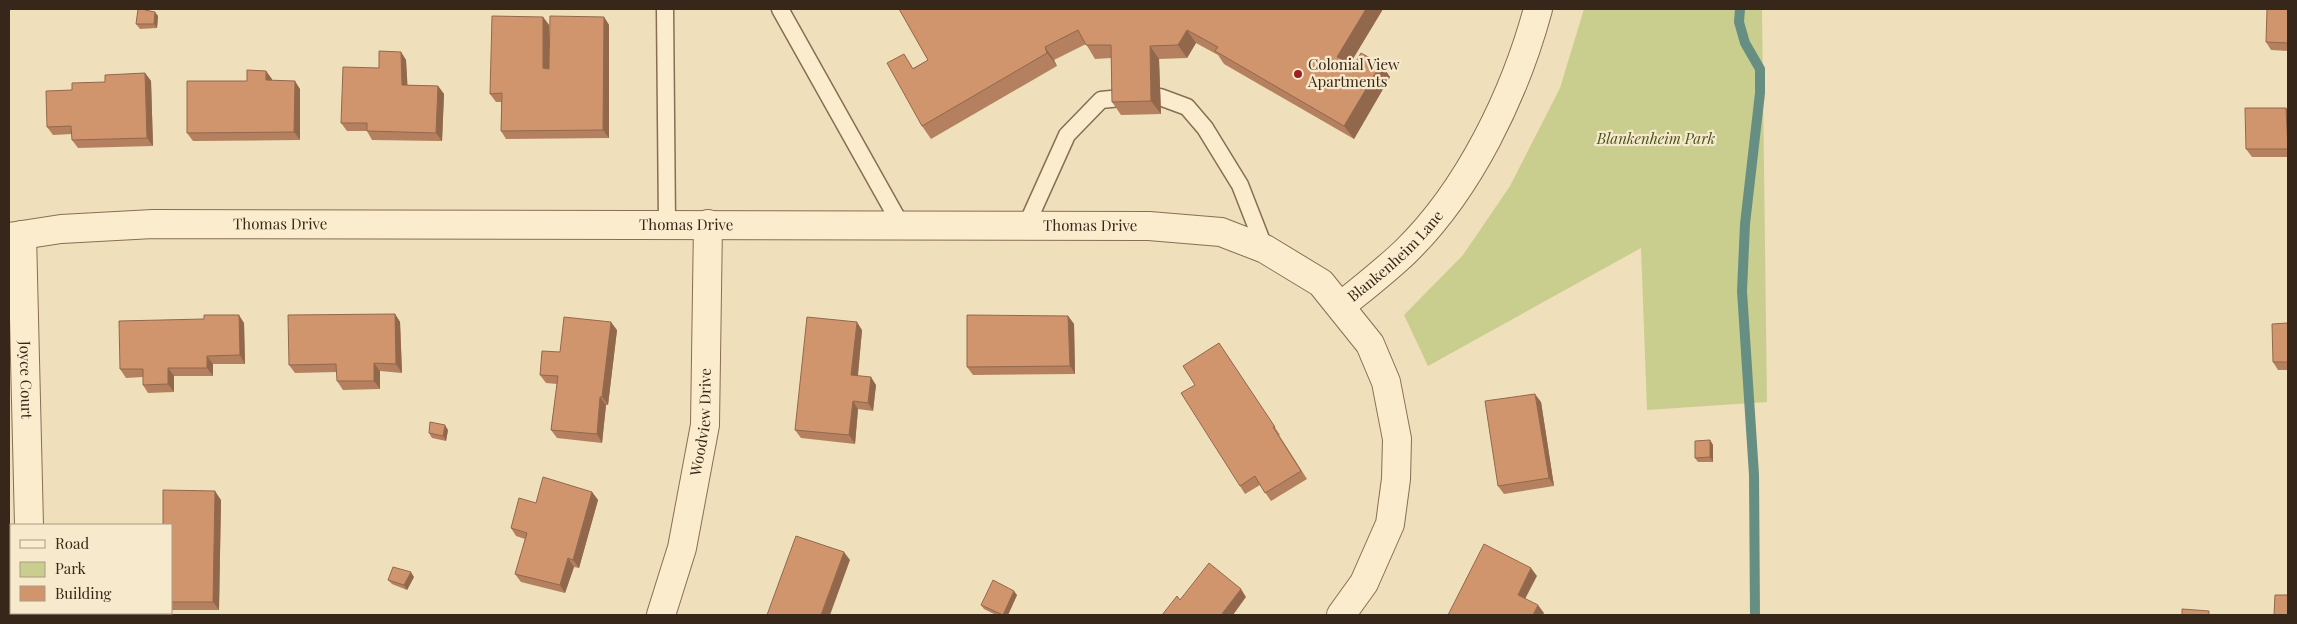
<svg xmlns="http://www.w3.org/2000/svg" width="2297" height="624" font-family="'Playfair Display',serif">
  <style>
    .green { fill: #c9ce8f }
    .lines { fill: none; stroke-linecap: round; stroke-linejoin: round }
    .stream { stroke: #678e83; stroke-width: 10 }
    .service-casing { stroke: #886e54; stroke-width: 19 }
    .minor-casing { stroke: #886e54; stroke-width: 30 }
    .service { stroke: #fbecce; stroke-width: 16 }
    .minor { stroke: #fbecce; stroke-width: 28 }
    .wall { fill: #b4805f }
    .shaded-wall { fill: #92684d }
    .building { fill: #d1956e; stroke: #92684d }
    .poi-dot { fill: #9b2125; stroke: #f7e9cb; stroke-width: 2 }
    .labels { text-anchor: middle; stroke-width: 4.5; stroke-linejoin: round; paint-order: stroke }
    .poi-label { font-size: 15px; fill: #36271a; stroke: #f7e9cb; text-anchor: start }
    .park-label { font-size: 15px; font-style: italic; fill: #48541f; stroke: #f7e9cb }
    .street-label { font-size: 15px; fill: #36271a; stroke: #f7e9cb }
  </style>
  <rect width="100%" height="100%" fill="#f0dfbb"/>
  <path class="green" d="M1584,9H1762L1767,402L1647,410L1641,248L1428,366L1404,315L1463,255L1510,186L1560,88Z"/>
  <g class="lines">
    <path class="stream" d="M1740,9L1739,22L1745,43L1760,69V93L1745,224L1742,291L1754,475L1755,615"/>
    <defs>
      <path id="service" d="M665,9L667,224
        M780,9L901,225
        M1160,97L1187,107L1205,128L1240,185L1265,249
        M1026,226L1067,135L1101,100L1121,98"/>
      <g id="minor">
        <path id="s1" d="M22,235L29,525"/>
        <path id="s2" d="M9,237L61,229L153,224L1149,226L1221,232L1265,249L1321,283L1370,344L1386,382L1397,439L1396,479L1390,524L1364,583L1341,615"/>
        <path id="s3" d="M1341,306C1363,288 1385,271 1405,252C1469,190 1515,94 1538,9"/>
        <path d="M31,613V615"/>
        <path id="s4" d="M661,615L682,548L705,425L708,224"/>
      </g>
    </defs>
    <use href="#service" class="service-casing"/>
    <use href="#minor" class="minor-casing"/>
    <use href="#service" class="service"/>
    <use href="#minor" class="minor"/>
  </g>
  <path class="wall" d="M147,9L148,11L158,16L157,28L140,29L136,24Z
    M899,9H1383L1350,64L1354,65L1381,64L1390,77L1354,139L1224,64L1218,55L1196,43L1187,58L1159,59L1161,114L1121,115L1112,102L1111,58L1095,59L1086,44L1054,60L1057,66L931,139L922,126L913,68L928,60Z
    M2288,9V51L2271,50L2266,42Z
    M543,17L549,25V69L604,17L609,25V138L506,139L501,131V102H496L490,94Z
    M401,52L406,60L407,85L438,86L444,94L442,141L372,140L367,131H347L341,123L379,68Z
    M266,71L272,80L300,89V140L193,141L187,133L247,81Z
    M145,73L151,81L153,146L78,148L72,140V134L53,135L47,127L72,90Z
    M2288,110V157H2252L2246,149Z
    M395,314L400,322L402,373L380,371V389L343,390L337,381V372L295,373L289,365Z
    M1068,316L1074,324L1075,374L973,375L967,367Z
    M204,319L244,323L245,364H213V376H174V392L148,393L143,385V377L126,378L120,369Z
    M2288,323V370H2278L2273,362Z
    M617,330L608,405H606L602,443L557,438L551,430L557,384L546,383L540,375L560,352Z
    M862,330L858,376L876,385L873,411L858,409L855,444L801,438L795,430Z
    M1219,343L1280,435H1279L1307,479L1271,501L1260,485L1245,494L1240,486L1195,385Z
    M1541,402L1554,486L1504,494L1498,486Z
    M448,430L446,441L432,438L429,433Z
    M1710,440L1713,445V462H1698L1695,458Z
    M592,492L598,500L579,568L574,567L565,593L521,582L515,574L525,539L516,536L511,528L536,503Z
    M221,500L219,610H171V525Z
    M414,577L407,590L392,584L388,580Z
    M1017,595L1008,615H996L984,609L981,605Z"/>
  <path class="shaded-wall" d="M1366,9H1383L1346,70L1337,57Z
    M155,12L158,16L157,28L154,24Z
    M543,17L549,25V76L543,68Z
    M604,17L609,25V138L603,130Z
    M1187,30L1196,43L1187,58L1178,45Z
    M1150,46L1159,59L1161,114L1151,101Z
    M1045,47L1054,60L1057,66L1047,53Z
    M401,52L406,60L408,93L402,85Z
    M1381,64L1390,77L1354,139L1344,126Z
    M266,71L272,79V88L266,80Z
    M145,73L151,81L153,146L147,138Z
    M295,81L300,89V140L294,132Z
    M438,86L444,94L442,141L436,133Z
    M2286,108L2288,110V149Z
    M395,314L400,322L402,373L396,364Z
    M239,315L244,323L245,364L240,355Z
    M1068,316L1074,324L1075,374L1070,366Z
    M611,322L617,330L608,405L602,397Z
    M857,322L862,330L857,383L851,375Z
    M207,356L213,364V376L207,368Z
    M374,363L380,371V389L374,381Z
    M168,368L174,376V392L168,384Z
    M871,377L876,385L873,411L868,403Z
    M1535,394L1541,402L1554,486L1549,478Z
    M600,397L606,405L602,443L597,434Z
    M853,401L858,409L855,444L849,435Z
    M445,425L448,430L446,441L443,436Z
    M1710,440L1713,445V462L1710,457Z
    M215,491L221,500L219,610L213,602Z
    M592,492L598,500L579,568L573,560Z
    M844,552L850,560L830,615H821Z
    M568,558L574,567L565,593L560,585Z
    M1531,568L1537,576L1523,603L1518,595Z
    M411,572L414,577L407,590L404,585Z
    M1241,589L1246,597L1233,615H1221Z
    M1014,591L1017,595L1008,615H1003Z
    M1538,605L1544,613L1543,615H1533Z"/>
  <path class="building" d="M138,9H147L145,10L155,12L154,24H136Z
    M899,9H1366L1337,57L1354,65L1361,53L1381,64L1344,126L1215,51L1218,47L1187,30L1178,45L1150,46L1151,101L1112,102L1111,45H1086L1078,30L1045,47L1047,53L922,126L887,63L904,54L913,69L928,60Z
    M2267,9H2288V43L2266,42Z
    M492,16L543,17V68L549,69L550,16L604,17L603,130L501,131L502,93L490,94Z
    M379,51L401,52L402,85L438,86L436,133L367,131V123H341L343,67L379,68Z
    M247,70L266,71V80L295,81L294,132L187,133V81H247Z
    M145,73L147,138L72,140L71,126L47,127L46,91L72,90V83L105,82V75Z
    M2245,108H2286L2288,149H2246Z
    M395,314L396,364L374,363V381H337L336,364L289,365L288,315Z
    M204,315H239L240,355L207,356V368H168V384L143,385V369H120L119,321L204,319Z
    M967,315L1068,316L1070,366L967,367Z
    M564,317L611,322L602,397H600L597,434L551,430L558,376L540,375L542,351L560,352Z
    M807,317L857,322L851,375L871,377L868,403L853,401L849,435L795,430Z
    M2288,323V362H2273L2272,324Z
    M1219,343L1275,427H1273L1301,471L1265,493L1255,476L1240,486L1181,393L1195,385L1183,366Z
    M1535,394L1549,478L1498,486L1485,401Z
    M430,422L445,425L443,436L429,433Z
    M1710,440V457L1695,458V441Z
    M543,477L592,492L573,560L568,558L560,585L515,574L527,533L511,528L519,498L536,503Z
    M163,490L215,491L213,602H171V525H163Z
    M796,536L844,552L821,615H767Z
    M1484,544L1531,568L1518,595L1538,605L1533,615H1448Z
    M1209,563L1241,589L1221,615H1162L1177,596L1180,600Z
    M393,567L411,572L404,585L388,580Z
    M993,580L1014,591L1003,615L981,605Z
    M2275,595H2288V615H2274Z
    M2182,609L2209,611V615H2182Z"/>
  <circle class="poi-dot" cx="1298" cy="74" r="5"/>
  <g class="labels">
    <g class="poi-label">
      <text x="1308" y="70">Colonial View<tspan x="1308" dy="17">Apartments</tspan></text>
    </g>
    <g class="park-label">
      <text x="1656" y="144">Blankenheim Park</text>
    </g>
    <g class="street-label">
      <text dy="5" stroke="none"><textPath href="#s2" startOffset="272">Thomas Drive</textPath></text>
      <text dy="5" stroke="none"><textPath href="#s2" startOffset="678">Thomas Drive</textPath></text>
      <text dy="5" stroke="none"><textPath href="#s2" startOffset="1082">Thomas Drive</textPath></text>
      <text dy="5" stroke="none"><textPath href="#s3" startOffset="74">Blankenheim Lane</textPath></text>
      <text dy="5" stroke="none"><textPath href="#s1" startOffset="145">Joyce Court</textPath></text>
      <text dy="5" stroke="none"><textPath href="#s4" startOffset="198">Woodview Drive</textPath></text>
    </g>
  </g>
  <rect width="2297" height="624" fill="none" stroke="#36271a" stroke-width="20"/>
  <rect x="10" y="524" width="162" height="90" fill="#f7e9cb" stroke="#aa9b84"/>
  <rect x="20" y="540" width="25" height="8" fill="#fbecce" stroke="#aa9b84"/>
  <text x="55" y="549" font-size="15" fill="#36271a">Road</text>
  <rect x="20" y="562" width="25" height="15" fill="#c9ce8f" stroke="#aa9b84"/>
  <text x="55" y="574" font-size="15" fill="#36271a">Park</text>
  <rect x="20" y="586" width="25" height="15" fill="#d1956e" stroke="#aa9b84"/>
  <text x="55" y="599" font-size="15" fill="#36271a">Building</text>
</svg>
